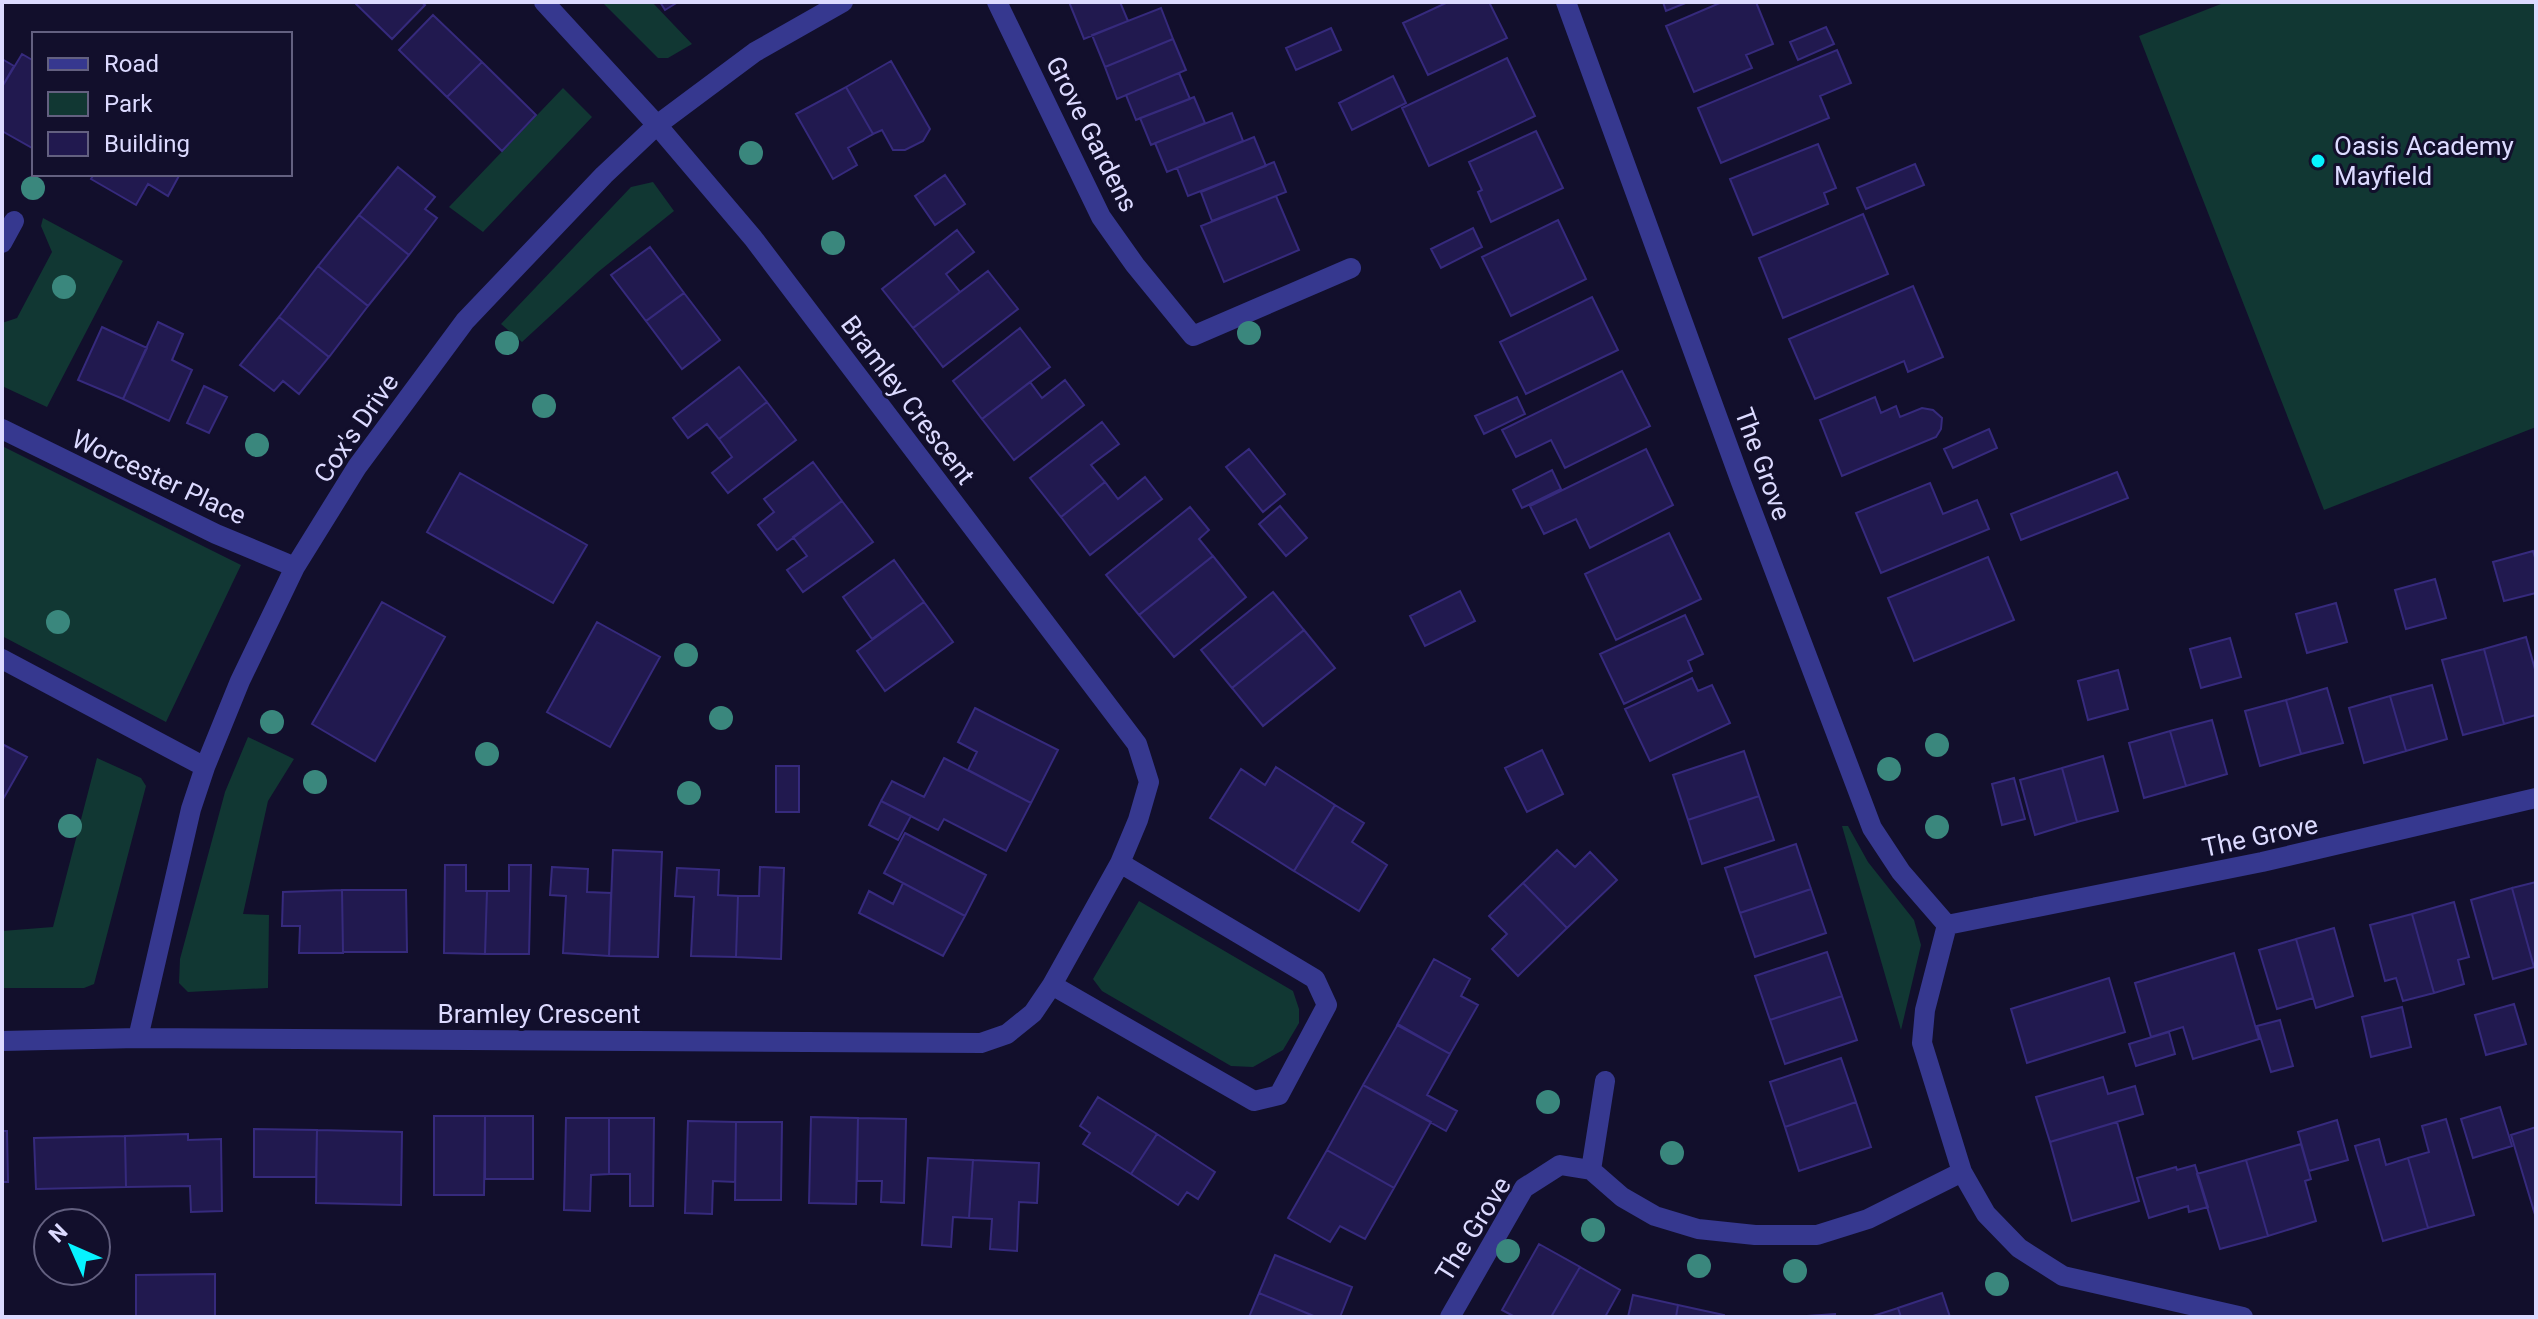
<svg xmlns="http://www.w3.org/2000/svg" width="2538" height="1319" font-family="Roboto,sans-serif">
  <style>
    .green { fill: #113733 }
    .building { fill: #21194f; stroke: #362a7d; stroke-width: 2 }
    .lines { fill: none; stroke-linecap: round; stroke-linejoin: round }
    .minor { stroke: #36388f; stroke-width: 20 }
    .tree { fill: #3a877d }
    .poi-dot { fill: #06f3ff; stroke: #120f2c; stroke-width: 3 }
    .labels { text-anchor: middle; stroke-width: 6; stroke-linejoin: round; paint-order: stroke }
    .street-label { font-size: 26px; fill: #dcdaff; stroke: #120f2c }
    .poi-label { font-size: 26px; fill: #dcdaff; stroke: #120f2c; text-anchor: start }
  </style>
  <rect width="100%" height="100%" fill="#120f2c"/>
  <path class="green" d="M602,2H652L692,44L668,58H658Z
    M2226,2H2536V427L2324,510L2139,36Z
    M563,88L592,117L483,232L449,207Z
    M653,182L674,211L598,272L522,342L501,324L631,187Z
    M43,218L123,261L47,407L2,386V323L17,318L52,252L41,226Z
    M2,446L241,565L166,722L2,636Z
    M248,737L294,759L268,801L243,914L269,915L268,988L188,992L179,983L180,959L225,792Z
    M97,758L141,778L146,786L94,984L84,988H2V931L53,927Z
    M1842,826H1848L1868,862L1914,920L1921,945L1901,1030Z
    M1139,901L1293,991L1299,1009V1023L1283,1050L1253,1067L1231,1066L1102,991L1093,979Z"/>
  <path class="building" d="M354,2H421L425,5L392,39Z
    M660,2H678L665,10Z
    M1069,2H1120L1128,21L1084,39Z
    M1448,2H1489L1507,38L1428,75L1403,23Z
    M1663,2H1688L1666,11Z
    M1722,2H1756L1773,44L1746,55L1752,68L1694,92L1666,26Z
    M1161,8L1173,39L1105,67L1092,35Z
    M433,15L482,62L447,97L399,50Z
    M1826,27L1834,44L1798,60L1790,42Z
    M1331,28L1341,50L1296,70L1286,48Z
    M1173,39L1186,70L1117,99L1105,67Z
    M1837,50L1851,83L1820,96L1829,118L1721,163L1698,108Z
    M22,54L34,61V149L2,131V87Z
    M1507,58L1535,116L1429,166L1402,108Z
    M2,59L14,66L2,87Z
    M891,61L930,129L923,141L905,150H893L882,130L873,134L846,87Z
    M482,62L536,115L502,151L447,97Z
    M1179,73L1190,99L1136,120L1126,95Z
    M1393,76L1406,103L1352,130L1339,103Z
    M846,87L873,134L848,148L857,165L833,179L796,114Z
    M1194,97L1205,123L1151,145L1140,118Z
    M1232,113L1243,141L1167,172L1155,143Z
    M1536,131L1563,188L1491,222L1478,192L1482,190L1469,162Z
    M1254,137L1266,166L1188,196L1177,168Z
    M1818,144L1836,188L1824,193L1828,204L1753,235L1730,179Z
    M1274,162L1286,192L1212,221L1201,192Z
    M1915,164L1924,185L1866,209L1857,188Z
    M398,167L435,197L425,209L437,218L409,255L359,215Z
    M94,174H180L168,196L148,184L136,205L91,179Z
    M945,175L965,204L935,225L915,196Z
    M1276,196L1299,250L1224,282L1201,226Z
    M1863,214L1888,274L1783,318L1759,258Z
    M359,215L409,255L368,306L318,266Z
    M1558,220L1586,279L1511,316L1482,257Z
    M1473,228L1482,247L1441,268L1431,249Z
    M957,230L974,252L946,274L960,292L913,328L882,289Z
    M650,247L684,293L646,321L611,275Z
    M318,266L368,306L329,357L279,317Z
    M988,271L1018,309L943,367L913,328Z
    M1913,286L1943,357L1908,372L1904,361L1815,399L1789,339Z
    M684,293L720,340L682,369L646,321Z
    M1592,297L1618,350L1526,394L1500,342Z
    M279,317L329,357L299,394L283,381L274,391L240,365Z
    M158,322L183,334L172,360L192,370L169,421L123,399Z
    M102,327L147,348L123,399L78,380Z
    M1020,328L1050,367L982,419L953,381Z
    M739,367L767,402L719,439L707,424L688,438L673,418Z
    M1622,371L1650,426L1565,468L1551,440L1516,457L1502,430Z
    M1065,380L1084,405L1014,460L982,419L1030,382L1042,398Z
    M204,386L227,397L209,433L187,423Z
    M1517,397L1525,414L1484,434L1475,416Z
    M1875,397L1881,413L1896,406L1900,417L1922,408L1933,410L1942,418L1941,429L1936,437L1842,476L1820,420Z
    M767,402L796,440L728,493L712,473L732,457L719,439Z
    M1102,422L1119,444L1091,465L1105,482L1061,517L1030,478Z
    M1989,429L1997,448L1953,468L1944,449Z
    M1249,449L1285,494L1263,512L1226,467Z
    M1646,449L1673,505L1590,548L1576,519L1544,534L1530,506Z
    M813,462L842,501L777,550L758,525L774,512L764,499Z
    M1552,470L1561,489L1522,508L1513,490Z
    M2117,472L2128,498L2021,540L2011,514Z
    M460,473L587,545L553,603L427,532Z
    M1145,477L1162,499L1090,555L1061,517L1105,482L1118,499Z
    M1930,483L1943,514L1977,500L1989,529L1881,573L1856,513Z
    M842,501L873,542L803,592L787,570L807,556L793,537Z
    M1280,506L1307,538L1286,556L1259,524Z
    M1190,507L1209,530L1199,539L1213,556L1139,615L1106,575Z
    M1669,533L1701,599L1616,640L1585,574Z
    M2533,551L2536,561V593L2504,601L2493,562Z
    M1213,556L1246,597L1174,657L1139,615Z
    M1988,557L2014,620L1914,661L1888,598Z
    M894,560L924,602L872,639L843,597Z
    M2435,579L2446,618L2406,629L2395,590Z
    M1460,591L1475,621L1425,646L1410,616Z
    M1273,592L1304,630L1232,688L1201,650Z
    M382,602L445,637L375,761L312,724Z
    M924,602L953,642L885,691L857,651Z
    M2336,603L2347,642L2307,653L2296,614Z
    M1685,615L1703,654L1688,661L1692,671L1624,704L1600,654Z
    M597,622L660,657L610,747L547,712Z
    M1304,630L1335,668L1263,726L1232,688Z
    M2526,637L2536,673V715L2504,724L2484,649Z
    M2230,638L2241,677L2201,688L2190,649Z
    M2484,649L2504,724L2463,735L2442,660Z
    M2118,670L2128,709L2088,720L2078,681Z
    M1692,678L1698,691L1712,685L1730,723L1650,761L1625,709Z
    M2432,685L2447,739L2406,751L2390,696Z
    M2327,688L2343,743L2301,754L2286,700Z
    M2390,696L2406,751L2364,763L2349,708Z
    M2286,700L2301,754L2260,766L2245,711Z
    M975,708L1058,750L1031,803L968,770L977,752L958,742Z
    M2212,720L2227,774L2186,786L2170,731Z
    M2170,731L2186,786L2144,798L2129,743Z
    M2,744L27,757L2,801Z
    M1542,750L1563,794L1527,812L1505,768Z
    M1744,751L1759,796L1688,820L1673,775Z
    M2103,756L2118,811L2077,822L2062,768Z
    M944,758L1031,803L1006,851L944,819L938,830L881,801L892,781L924,797Z
    M776,766H799V812H776Z
    M1276,767L1335,805L1294,871L1210,818L1241,769L1265,785Z
    M2062,768L2077,822L2035,835L2020,780Z
    M2014,778L2025,819L2002,825L1992,784Z
    M1759,796L1774,840L1702,864L1688,820Z
    M881,801L911,816L898,840L869,825Z
    M1335,805L1364,823L1352,842L1387,865L1359,911L1294,871Z
    M905,833L986,875L965,916L884,873Z
    M1796,844L1811,889L1740,913L1725,868Z
    M613,850L662,852L658,957L609,956Z
    M1557,850L1575,867L1590,852L1617,880L1567,928L1523,883Z
    M445,865H466V891H487L485,954L444,953Z
    M509,865H531L529,954H485L487,891H509Z
    M552,867L588,869L587,892L611,893L609,956L563,953L566,896L550,895Z
    M760,867L784,868L781,959L736,957L738,896H759Z
    M677,868L719,870L718,895L738,896L736,957L691,956L694,897L675,896Z
    M2536,882V966L2534,967L2512,888Z
    M903,883L965,916L943,956L859,913L869,891L893,904Z
    M1523,883L1567,928L1518,976L1492,949L1507,934L1489,916Z
    M2512,888L2534,967L2493,979L2471,900Z
    M1811,889L1826,933L1755,957L1740,913Z
    M342,890L343,953H299L300,926H282L283,892Z
    M342,890H406L407,952H343Z
    M2454,902L2469,957L2458,960L2464,984L2434,993L2412,914Z
    M2412,914L2434,993L2403,1001L2396,978L2385,981L2370,925Z
    M2334,928L2353,996L2316,1008L2296,939Z
    M2296,939L2313,998L2277,1009L2259,950Z
    M1827,952L1842,996L1770,1020L1755,976Z
    M2234,953L2259,1039L2193,1059L2183,1027L2151,1037L2135,983Z
    M1434,959L1470,979L1461,996L1478,1005L1450,1054L1397,1025Z
    M2109,978L2125,1032L2027,1063L2011,1009Z
    M1842,996L1857,1040L1785,1064L1770,1020Z
    M2514,1004L2526,1044L2486,1055L2475,1015Z
    M2402,1007L2411,1047L2371,1057L2362,1017Z
    M2280,1020L2293,1066L2271,1072L2257,1026Z
    M1398,1024L1450,1054L1427,1095L1457,1111L1446,1131L1363,1085Z
    M2169,1032L2175,1054L2136,1066L2129,1044Z
    M1841,1058L1856,1102L1785,1127L1770,1082Z
    M2103,1077L2108,1094L2135,1086L2143,1114L2050,1142L2036,1097Z
    M1363,1085L1431,1122L1394,1188L1327,1150Z
    M1098,1097L1157,1134L1131,1174L1083,1144L1090,1133L1080,1126Z
    M1856,1102L1871,1147L1799,1171L1785,1127Z
    M2500,1107L2512,1146L2473,1158L2461,1119Z
    M434,1116H485L484,1195H434Z
    M485,1116H533V1179H485Z
    M811,1117L858,1118L856,1204L809,1203Z
    M566,1118H609V1174L591,1175L590,1211L564,1210Z
    M609,1118H654L653,1206H630V1174H609Z
    M858,1118L906,1119L904,1203L881,1202L882,1181H857Z
    M2446,1119L2474,1215L2428,1228L2408,1158L2429,1152L2422,1126Z
    M2337,1120L2348,1160L2309,1171L2298,1132Z
    M688,1121L736,1122L735,1182L713,1181L712,1214L685,1213Z
    M736,1122H782L781,1200H735Z
    M2117,1122L2139,1201L2072,1221L2050,1142Z
    M2536,1127V1218L2511,1135Z
    M254,1129L317,1130L316,1177H254Z
    M317,1130L402,1132L401,1205L316,1203Z
    M2,1131H7L8,1182H2Z
    M188,1134V1140L221,1139L222,1211L191,1212L190,1186L126,1187L125,1136Z
    M1157,1134L1215,1172L1198,1199L1187,1192L1178,1205L1131,1174Z
    M125,1136L126,1187L36,1189L34,1138Z
    M2379,1139L2386,1165L2408,1158L2428,1228L2383,1241L2355,1146Z
    M2301,1144L2311,1179L2305,1181L2316,1221L2268,1236L2246,1160Z
    M1327,1150L1394,1188L1365,1239L1340,1226L1330,1242L1288,1218Z
    M928,1158L973,1160L969,1218L953,1217L951,1247L922,1245Z
    M973,1160L1039,1163L1037,1203L1019,1202L1017,1251L990,1249L992,1219L969,1218Z
    M2246,1160L2268,1236L2220,1249L2197,1174Z
    M2195,1165L2208,1207L2189,1212L2188,1206L2149,1218L2137,1178L2176,1167L2177,1170Z
    M1539,1244L1580,1267L1551,1317H1515L1502,1310Z
    M1275,1255L1352,1287L1340,1317H1316L1259,1293Z
    M1580,1267L1620,1290L1605,1317H1551Z
    M215,1274V1317H136V1275Z
    M1259,1293L1316,1317H1249Z
    M1942,1293L1950,1317H1901L1898,1308Z
    M1633,1295L1678,1305L1676,1317H1628Z
    M1678,1305L1724,1315V1317H1676Z
    M1898,1308L1901,1317H1870Z
    M1835,1314V1317H1792Z"/>
  <g class="lines">
    <path class="minor" d="M997,2L1101,217L1135,265L1193,336L1351,268
      M1566,2L1741,482L1872,828L1901,872L1947,925
      M2,243L14,221
      M2,429L216,534L295,567
      M2,659L205,767
      M1947,925L2262,862L2536,798
      M1947,925L1925,1010L1922,1043L1962,1172L1986,1214L2019,1248L2063,1276L2243,1317
      M1052,985L1254,1101L1279,1095L1327,1005L1315,979L1120,863
      M138,1038L191,809L205,767L240,681L295,567L357,467L465,321L604,175L657,125L755,52L843,2
      M2,1041L138,1038L981,1043L1007,1034L1033,1013L1052,985L1120,863L1138,820L1149,782L1137,744L753,238L657,125L544,2
      M1591,1170L1605,1081
      M1450,1317L1524,1188L1560,1165L1591,1170L1622,1197L1655,1216L1698,1229L1755,1235H1817L1868,1219L1962,1172"/>
  </g>
  <g class="tree">
    <circle cx="751" cy="153" r="12"/>
    <circle cx="33" cy="188" r="12"/>
    <circle cx="833" cy="243" r="12"/>
    <circle cx="64" cy="287" r="12"/>
    <circle cx="1249" cy="333" r="12"/>
    <circle cx="507" cy="343" r="12"/>
    <circle cx="544" cy="406" r="12"/>
    <circle cx="257" cy="445" r="12"/>
    <circle cx="58" cy="622" r="12"/>
    <circle cx="686" cy="655" r="12"/>
    <circle cx="721" cy="718" r="12"/>
    <circle cx="272" cy="722" r="12"/>
    <circle cx="1937" cy="745" r="12"/>
    <circle cx="487" cy="754" r="12"/>
    <circle cx="1889" cy="769" r="12"/>
    <circle cx="315" cy="782" r="12"/>
    <circle cx="689" cy="793" r="12"/>
    <circle cx="70" cy="826" r="12"/>
    <circle cx="1937" cy="827" r="12"/>
    <circle cx="1548" cy="1102" r="12"/>
    <circle cx="1672" cy="1153" r="12"/>
    <circle cx="1593" cy="1230" r="12"/>
    <circle cx="1508" cy="1251" r="12"/>
    <circle cx="1699" cy="1266" r="12"/>
    <circle cx="1795" cy="1271" r="12"/>
    <circle cx="1997" cy="1284" r="12"/>
  </g>
  <circle class="poi-dot" cx="2318" cy="161" r="8"/>
  <g class="labels">
    <g class="street-label">
      <text transform="translate(1092 134) rotate(63)" y="9">Grove Gardens</text>
      <text transform="translate(908 400) rotate(53)" y="9">Bramley Crescent</text>
      <text transform="translate(356 428) rotate(-55)" y="9">Cox's Drive</text>
      <text transform="translate(1763 464) rotate(70)" y="9">The Grove</text>
      <text transform="translate(159 477) rotate(25)" y="9">Worcester Place</text>
      <text transform="translate(2260 836) rotate(-12)" y="9">The Grove</text>
      <text x="539" y="1023">Bramley Crescent</text>
      <text transform="translate(1473 1229) rotate(-58)" y="9">The Grove</text>
    </g>
    <g class="poi-label">
      <text x="2334" y="155">Oasis Academy<tspan x="2334" dy="30">Mayfield</tspan></text>
    </g>
  </g>
  <rect width="2538" height="1319" fill="none" stroke="#dcdaff" stroke-width="8"/>
  <rect x="32" y="32" width="260" height="144" fill="#120f2c" stroke="#636080" stroke-width="2"/>
  <rect x="48" y="58" width="40" height="12" fill="#36388f" stroke="#636080" stroke-width="2"/>
  <text x="104" y="72" font-size="24" fill="#dcdaff">Road</text>
  <rect x="48" y="92" width="40" height="24" fill="#113733" stroke="#636080" stroke-width="2"/>
  <text x="104" y="112" font-size="24" fill="#dcdaff">Park</text>
  <rect x="48" y="132" width="40" height="24" fill="#21194f" stroke="#636080" stroke-width="2"/>
  <text x="104" y="152" font-size="24" fill="#dcdaff">Building</text>
  <g transform="translate(72 1247) rotate(315)"><circle r="38" fill="#120f2c" stroke="#636080" stroke-width="2"/>
  <path d="M0-6L14 30L0 20L-14 30Z" fill="#06f3ff"/>
  <text y="-12" font-size="22" font-weight="bold" text-anchor="middle" fill="#dcdaff">N</text>
  </g>
</svg>
